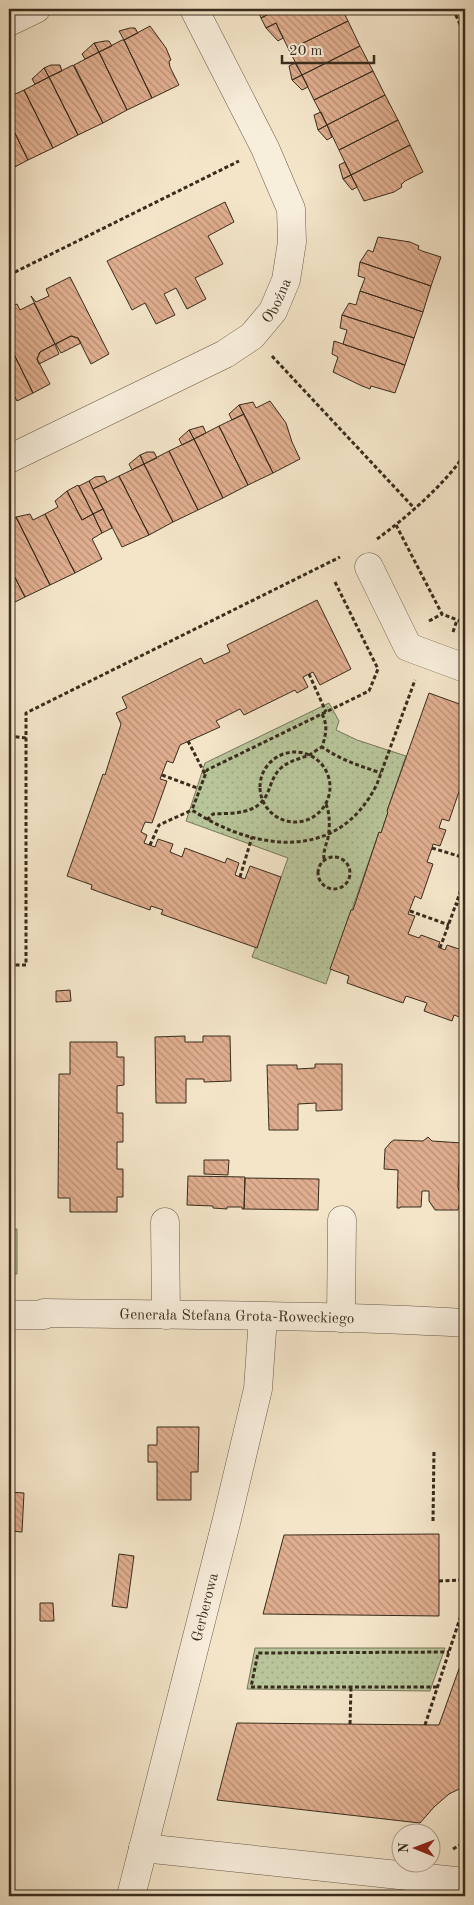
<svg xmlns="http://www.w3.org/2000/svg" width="474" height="1905" font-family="'Old Standard TT',serif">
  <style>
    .grass { fill: url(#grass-dots); stroke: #78785c }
    .building { fill: url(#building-back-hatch); stroke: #392c1d }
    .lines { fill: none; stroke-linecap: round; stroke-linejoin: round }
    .minor-casing { stroke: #685a48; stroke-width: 29 }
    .path { stroke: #392c1d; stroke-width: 3; stroke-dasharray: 4 2.5; stroke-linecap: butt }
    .minor { stroke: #f8eedc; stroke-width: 28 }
    .labels { text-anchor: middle; stroke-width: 4.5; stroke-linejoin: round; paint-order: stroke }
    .street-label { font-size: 15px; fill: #392c1d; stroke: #f8eedc }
  </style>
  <defs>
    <pattern id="grass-dots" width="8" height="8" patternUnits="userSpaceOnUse" patternTransform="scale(1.25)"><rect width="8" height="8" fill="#b8c59a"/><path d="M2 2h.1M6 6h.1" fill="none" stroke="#9fa984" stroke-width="1.8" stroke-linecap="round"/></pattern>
    <pattern id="building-back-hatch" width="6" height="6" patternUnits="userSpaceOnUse" patternTransform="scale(1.25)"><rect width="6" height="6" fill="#e0ae8f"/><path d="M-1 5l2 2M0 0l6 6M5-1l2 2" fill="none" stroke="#b78e74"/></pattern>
  </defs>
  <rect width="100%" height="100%" fill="#f4e5c9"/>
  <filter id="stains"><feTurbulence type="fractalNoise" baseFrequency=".004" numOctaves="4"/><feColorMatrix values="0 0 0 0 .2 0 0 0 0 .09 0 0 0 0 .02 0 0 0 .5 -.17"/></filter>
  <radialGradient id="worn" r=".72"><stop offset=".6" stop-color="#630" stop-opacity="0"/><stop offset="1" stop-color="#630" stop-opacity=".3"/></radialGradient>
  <path class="grass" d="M329,703L339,721L336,730L357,740L406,756L387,811L388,812L381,833L379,832L326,984L252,957L288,858L186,821L205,763Z
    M9,1229H17V1274H9Z
    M255,1648H445L430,1691L247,1689Z"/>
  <path class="building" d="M257,9H279L261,18Z
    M279,9H342L348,21L289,50L276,23L266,28L261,18Z
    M348,21L360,46L302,75L289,50Z
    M276,23L283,38L278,41L266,28Z
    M150,26L166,48L171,60L169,61L170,67L179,85L152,98L124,40Z
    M130,28H135L138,33L124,40L119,31Z
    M122,40H124L152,98L127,110L99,52Z
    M105,41H109L112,46L99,52L94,43Z
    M94,43L99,52L85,59L82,54Z
    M360,46L373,71L314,100L302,75Z
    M99,52L127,110L103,123L74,65Z
    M295,63L302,75L292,80L289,66Z
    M51,65H60L62,71L49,77L44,68Z
    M73,65L103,123L78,135L49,77Z
    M44,68L49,77L35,84L32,79Z
    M373,71L385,95L327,125L314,100Z
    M302,75L308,87L302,90L292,80Z
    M49,77L78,135L53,148L24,90Z
    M24,90L53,148L28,160L9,121V97Z
    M385,95L398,120L339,150L327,125Z
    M321,112L327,125L318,130L314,115Z
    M398,120L410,145L351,175L339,150Z
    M9,121L28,160L9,170Z
    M327,125L332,137L327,140L318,130Z
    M410,145L423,172L405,181L401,185L402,187L394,192L364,201L351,175Z
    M345,162L351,175L343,179L339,165Z
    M351,175L357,187L352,190L343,179Z
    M225,202L234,222L208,236L223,264L195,278L206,299L187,309L176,288L164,294L175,315L156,324L145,303L132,310L107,261Z
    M378,237L410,242L419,246L418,249L422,251L441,257L431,286L360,262L368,250L373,252Z
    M360,262L431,286L423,312L360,291L365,278L358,276Z
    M70,277L109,354L91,364L78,338L71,336L55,344L31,296L36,302L49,296L46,289Z
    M360,291L423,312L414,338L342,315L349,303L356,305Z
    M34,303L55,344L40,352L37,359L50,384L33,393L9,344V308L17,304L20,310Z
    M342,315L414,338L405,365L343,344L347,330L340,328Z
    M71,336L78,338L81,343L61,353L56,344Z
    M334,341L405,365L395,393L371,386L370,389L362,386L333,372L338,357L332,354Z
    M9,344L33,393L17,401L9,386Z
    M55,344L59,354L39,364L37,359L40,352Z
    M270,401L286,423L292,442L300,459L273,473L239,405L253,402L256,408Z
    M239,405L244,414L232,420L229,414Z
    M244,414L273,473L248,485L219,426Z
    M203,426L206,433L194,439L189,430Z
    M219,426L248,485L223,498L194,439Z
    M189,430L194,439L182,445L179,439Z
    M194,439L223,498L198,510L169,451Z
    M169,451L198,510L173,522L144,464Z
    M147,452H154L157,458L144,464L140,455Z
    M140,455L144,464L132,470L129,464Z
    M144,464L173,522L149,535L119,476Z
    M104,476L107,482L93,489L89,481L95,477Z
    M119,476L149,535L122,547L93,489Z
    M89,481L103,509L93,514L79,486Z
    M78,485L93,514L82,520L67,491Z
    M67,491L82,520L93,514L102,533L92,539L102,559L75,573L45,514L58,507L55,501Z
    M103,509L112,528L102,533L93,514Z
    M30,514L33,520L45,514L75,573L50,585L16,517Z
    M16,517L50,585L25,597L9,566V523Z
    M9,566L25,597L9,605Z
    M317,600L351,669L320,685L313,672L303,677L308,687L297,693L295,690L244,715L240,709L216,721L220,727L180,745L173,763L167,761L160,779L167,781L152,823L145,822L141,832L147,835L144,843L155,847L158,839L173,844L170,852L182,857L185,848L225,863L227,858L239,863L235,875L245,879L250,866L281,877L257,948L161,914L163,910L151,906L150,910L91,889L92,885L67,876L103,774L105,775L121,724L116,713L127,708L122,697L201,658L204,664L230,652L227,645Z
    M429,693L465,706V774L449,821L442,819L439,828L446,830L440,846L433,844L432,848L427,862L433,864L421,899L415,896L408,914L415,916L408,934L419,938L421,935L440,942L438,947L445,950L447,945L465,951V1019L454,1015L452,1021L424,1011L427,1003L406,996L403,1003L347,983L349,976L330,969L351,910H353L379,832L381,833L388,812L387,811Z
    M70,990L71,1001L56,1002V991Z
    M185,1036V1042H203V1036H230L231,1081L204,1082V1079H186V1103H156L155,1037Z
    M70,1042H117V1057H124V1085L117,1086V1113H123V1142H117V1169H123V1197H117V1212H70V1198H58L59,1074H70Z
    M315,1064H342V1110L316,1111V1103L298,1104V1130H269L267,1065H297V1069L315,1068Z
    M428,1137L432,1141L462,1143V1164H459L458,1187L461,1198L458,1210H435L429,1201V1191H422L421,1207H400V1208H397L398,1170L384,1169L385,1149L391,1142L394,1140L423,1141Z
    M204,1160H229L228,1175L204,1174Z
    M188,1176L245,1177L244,1209H242V1207H227V1209L213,1208V1206L187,1205Z
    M245,1178L319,1179L318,1210L244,1209Z
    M9,1425H14V1478H9Z
    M157,1427H199L198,1472H191V1500H157V1462H148V1445H157Z
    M9,1492L24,1493L22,1532L9,1531Z
    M439,1534V1616L263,1614L284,1535Z
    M119,1554L134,1556L127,1608L112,1606Z
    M40,1603H53L54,1621H40Z
    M465,1652V1786L449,1794L434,1807L420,1823L217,1800L237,1723L439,1725Z"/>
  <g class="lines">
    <defs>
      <g id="minor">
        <path d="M9,22L36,9"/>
        <path id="s1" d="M9,459L225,354L252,336L273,311L286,280L292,242L291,209L265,148L194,9"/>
        <path d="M369,567L408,647L465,668"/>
        <path d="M165,1222L166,1315"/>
        <path id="s2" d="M9,1315H44V1313C184,1315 325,1315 465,1323"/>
        <path d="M341,1318L342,1220"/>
        <path d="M143,1848L465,1882"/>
        <path id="s3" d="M131,1896L226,1523L258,1389L263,1317"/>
      </g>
    </defs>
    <use href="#minor" class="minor-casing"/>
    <path class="path" d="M453,9L465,35
      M64,14L75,9
      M9,275L239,161
      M272,356L415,509
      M396,525L442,614L465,623
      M377,539C406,518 445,484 465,454
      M335,582L378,669L369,691L207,770L192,810C256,852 339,862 377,784L415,680
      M429,621L442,614
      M453,632L457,620
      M309,674L326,712
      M322,714C328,725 326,735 322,747C341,760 360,766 381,773
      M9,736L26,738
      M188,741L205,774
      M260 787a35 35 0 1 1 70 0a35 35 0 1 1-70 0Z
      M162,775L200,789
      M207,820L213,814C232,813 255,815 266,796C271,787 272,776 281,768C289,761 299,759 309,755C313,753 318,749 322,747
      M150,845L159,825L192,810
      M432,848L465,858
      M318 873a16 16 0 1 1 32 0a16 16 0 1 1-32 0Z
      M324,859C323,852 326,845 328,838C330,827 330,814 326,804
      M240,877L252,837
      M465,878L456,904L465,907
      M410,911L449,925
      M440,948L456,904
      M9,965H26V713L340,557
      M433,1521L434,1450
      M439,1581L465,1580
      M437,1687H251L258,1653L449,1652
      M350,1724L351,1687
      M425,1725L465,1603
      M453,1849L465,1842"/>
    <use href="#minor" class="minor"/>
  </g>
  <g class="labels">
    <g class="street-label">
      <text dy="5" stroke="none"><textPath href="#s1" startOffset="316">Oboźna</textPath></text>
      <text dy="5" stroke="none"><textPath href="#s2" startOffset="230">Generała Stefana Grota-Roweckiego</textPath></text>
      <text dy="5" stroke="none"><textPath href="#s3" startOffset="298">Gerberowa</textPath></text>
    </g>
  </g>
  <rect width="474" height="1905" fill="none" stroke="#f4e5c9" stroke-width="30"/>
  <rect x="10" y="10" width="454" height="1885" fill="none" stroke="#392c1d" stroke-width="2.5"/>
  <rect x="15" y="15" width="444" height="1875" fill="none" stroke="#392c1d"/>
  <g transform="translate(416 1848) rotate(271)"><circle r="24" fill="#f8eedc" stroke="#aca090"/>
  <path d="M0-4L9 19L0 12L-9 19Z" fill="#8f2418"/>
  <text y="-8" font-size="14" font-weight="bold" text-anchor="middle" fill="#392c1d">N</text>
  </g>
  <path d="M282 55v8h92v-8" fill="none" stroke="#392c1d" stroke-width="2.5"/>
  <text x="289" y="55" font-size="15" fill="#392c1d" stroke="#f8eedc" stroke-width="4" paint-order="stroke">20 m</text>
  <rect width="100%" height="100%" filter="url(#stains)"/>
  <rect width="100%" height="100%" fill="url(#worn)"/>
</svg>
